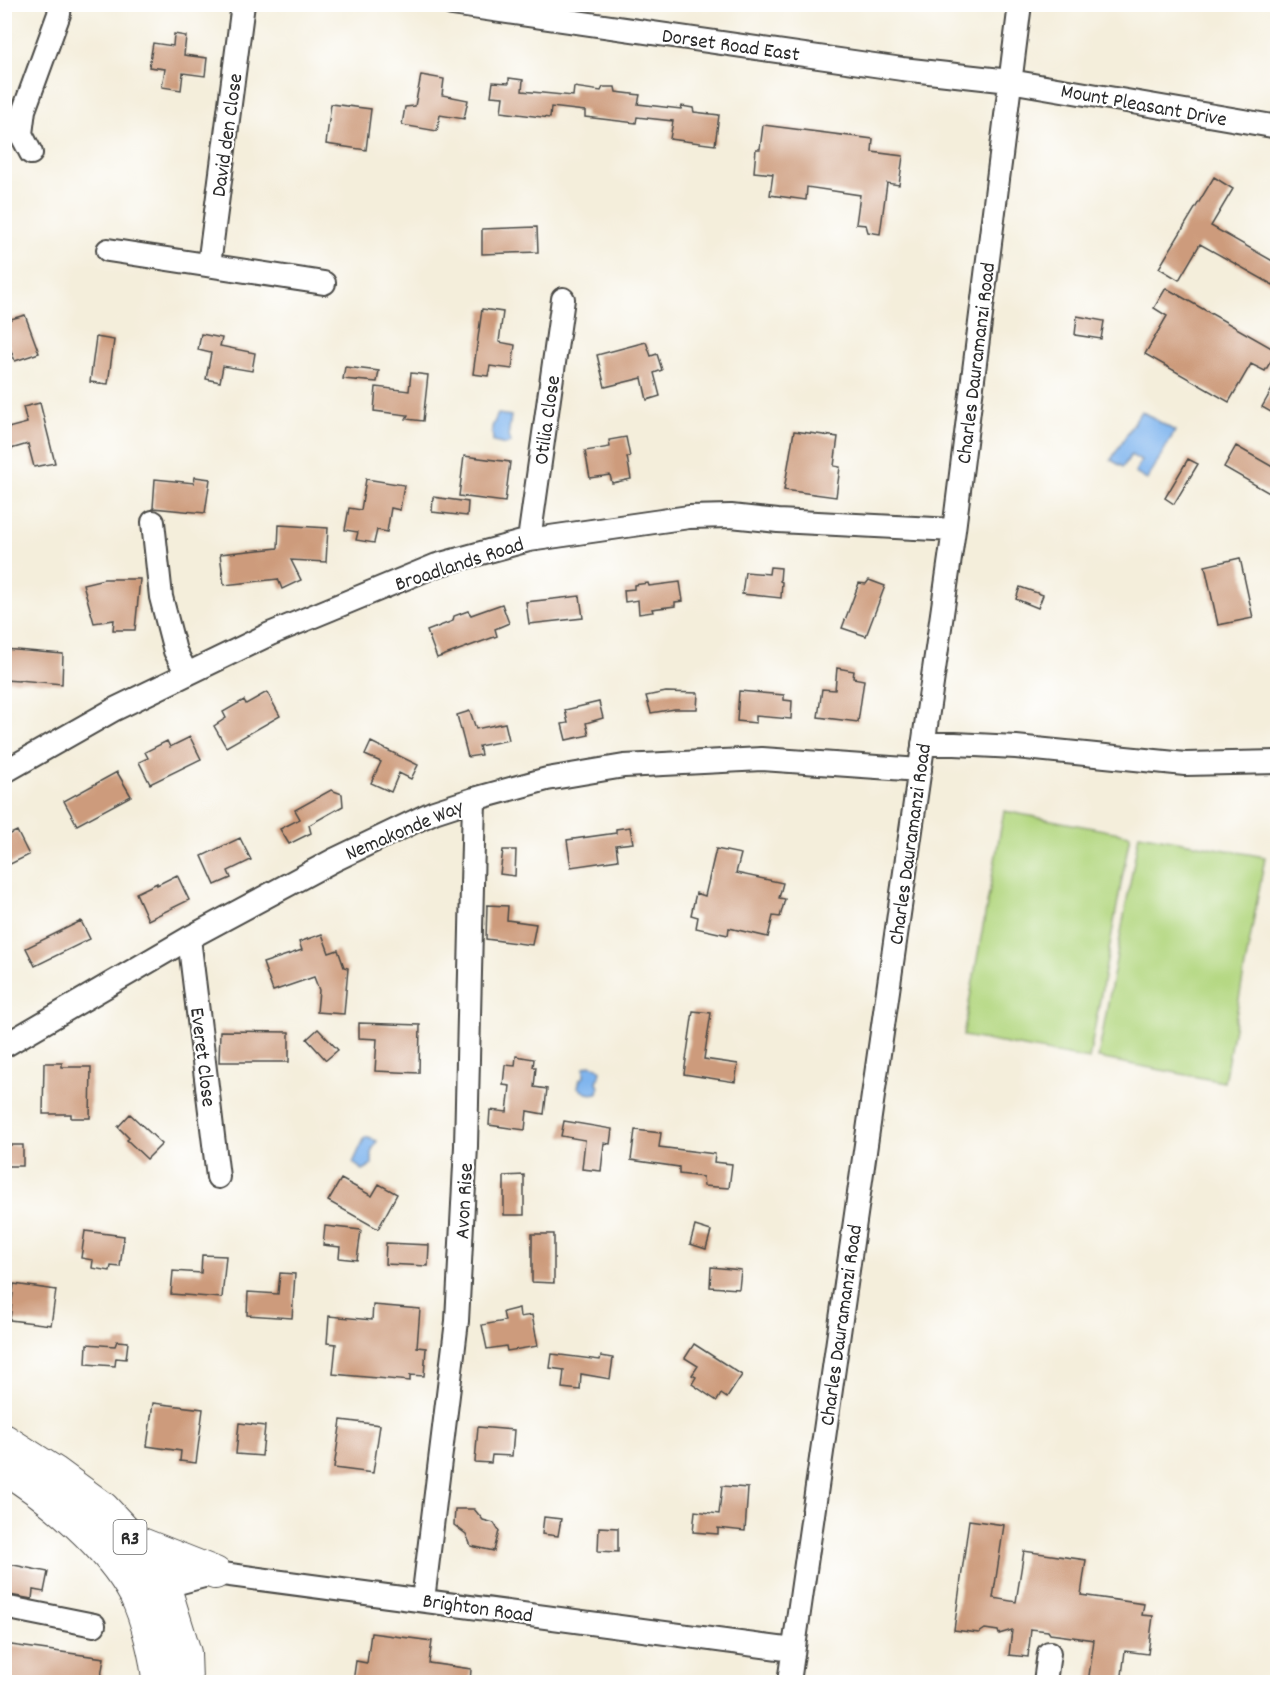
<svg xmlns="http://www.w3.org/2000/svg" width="1282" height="1687" font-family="Dekko,sans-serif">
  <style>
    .green { fill: #b3d780; stroke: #6f8156; stroke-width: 1.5 }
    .water { fill: #80b5ee; stroke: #56708c; stroke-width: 1.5 }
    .building { fill: #cd9b7c }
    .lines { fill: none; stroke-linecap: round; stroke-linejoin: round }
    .minor-casing { stroke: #494845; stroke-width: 26 }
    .highway-casing { stroke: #494845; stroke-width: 34 }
    .minor { stroke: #fff; stroke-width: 22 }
    .highway { stroke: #fff; stroke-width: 32 }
    .labels { text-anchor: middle; stroke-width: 4.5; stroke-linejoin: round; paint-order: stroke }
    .shield { fill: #fff; stroke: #6b6b6b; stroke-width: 1.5 }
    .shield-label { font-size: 20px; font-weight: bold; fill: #2b2b2b }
    .street-label { font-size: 21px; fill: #2b2b2b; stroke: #fff }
  </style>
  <rect width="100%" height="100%" fill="#fff"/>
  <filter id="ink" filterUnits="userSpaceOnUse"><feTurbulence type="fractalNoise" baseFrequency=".0167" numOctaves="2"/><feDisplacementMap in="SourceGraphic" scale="12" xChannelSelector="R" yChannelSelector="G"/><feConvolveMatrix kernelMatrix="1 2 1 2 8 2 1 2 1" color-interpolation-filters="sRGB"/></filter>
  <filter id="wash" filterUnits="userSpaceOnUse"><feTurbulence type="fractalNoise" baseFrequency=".008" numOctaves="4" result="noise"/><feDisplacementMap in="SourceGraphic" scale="24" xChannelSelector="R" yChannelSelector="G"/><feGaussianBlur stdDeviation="1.35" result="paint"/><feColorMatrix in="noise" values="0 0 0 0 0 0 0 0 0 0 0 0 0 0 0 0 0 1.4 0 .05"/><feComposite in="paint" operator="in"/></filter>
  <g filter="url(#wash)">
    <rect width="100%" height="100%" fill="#f4eedb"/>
    <path class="green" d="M1004,811L1130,835L1089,1059L963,1036Z
      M1139,834L1265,857L1224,1082L1098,1058Z"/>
    <path class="water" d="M1141,411L1175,431L1147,480L1135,473L1141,461L1131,455L1123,467L1111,460Z
      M498,414L511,416L508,437L511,442L506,445L493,442L492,427Z
      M590,1065L597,1067L601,1071L600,1076L597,1081L599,1088L598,1093C588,1095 584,1093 578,1087L580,1079L584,1077V1067Z
      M365,1137L377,1141L372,1150V1165L363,1170L353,1163Z"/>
    <g id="blocks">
      <path class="building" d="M174,34L186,36L184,55L207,58L205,76L183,73L181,90L162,87L165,69L149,67L153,43L173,46Z
        M421,75L444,79L442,95L468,100L464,119L440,115L437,131L402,125L405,107L415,106Z
        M509,78L523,80L522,91L573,96L574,87L601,91L603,87H615L616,92L640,95L638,104L681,109L682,106L693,108L694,112L719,115L715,145L670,139L673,121L637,117L636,123L585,117V111L551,107L550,118L501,112L503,97L491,96L493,82L509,83Z
        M331,104L371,109L366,150L326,144Z
        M763,125L873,139L872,152L903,156L899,185L887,183L880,234L868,232L866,225L856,224L860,195L807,187L806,200L770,195L773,174L754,172L756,149H760Z
        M1214,177L1233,189L1211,226L1278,264V277L1273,285L1200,244L1179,280L1159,268Z
        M537,227L538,252L482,254V229Z
        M1166,288L1277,351L1265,371L1251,364L1229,402L1145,354L1167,316L1154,308Z
        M482,309L503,312L499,342L515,345L512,369L490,366L488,376L473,374Z
        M25,315L39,353L15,361L4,333V321Z
        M1077,316L1104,321L1101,339L1075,335Z
        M201,334L222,338L220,346L255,353L252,371L223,366L220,382L206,379L211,353L198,350Z
        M96,337L114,340L108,384L90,382Z
        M646,342L651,356L657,354L662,370L654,373L660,396L647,400L642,378L605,387L597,355Z
        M345,367L379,371L377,382L343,379Z
        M411,373L428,375L423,421L406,419L408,415L374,411L376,387L409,391Z
        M1278,379V416L1262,407Z
        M40,403L55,463L34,467L28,444L4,451V429L27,423L23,407Z
        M794,431L838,437L834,466L840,467L836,497L784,490Z
        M626,437L630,457H627L631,479L612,483L610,475L590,478L585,451L610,447L609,440Z
        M1236,446L1278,470V498L1224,467Z
        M464,456L510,462L505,502L459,496Z
        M1188,459L1198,464L1174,504L1165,498Z
        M195,477L210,479L205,513L153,508L155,479L194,483Z
        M366,479L404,485L400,510L391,508L387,532L377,530L374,543L356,540L358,532L345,530L349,508L361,510Z
        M433,497L468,502L467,516L432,512Z
        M279,525L328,528L326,562L291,560L301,580L282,589L278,579L224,585L220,554L278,548Z
        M1240,558L1253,618L1218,625L1205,566Z
        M770,567L781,568L780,581L782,582L781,598L742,594L745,572L769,574Z
        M104,579H140L135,630H113L114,620L94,623L83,584Z
        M869,580L885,586L866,636L842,628L859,583L866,584Z
        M680,582L683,601L675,602V606L652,609L653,612L639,614L638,600L625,602L624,590L634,589V585L648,583L649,586Z
        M1020,587L1043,595L1038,608L1016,599Z
        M580,596L583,618L529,624L526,602Z
        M502,604L509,623L495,629L497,636L437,658L427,631L453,621L454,616L468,611L471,615Z
        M4,649L63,654L62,684L19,680V681L4,680Z
        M837,668L854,671L853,678L864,680L858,722L818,717L822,689L835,690Z
        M739,691L784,695V700L792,701L791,719L756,716V723L737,721Z
        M267,692L280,716L226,747L214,726L226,718L223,712L244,700L246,704Z
        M666,692L698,693L697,709H675L651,713L646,696Z
        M599,702L603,718L586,723L589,735L566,740L562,724L568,723L565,710Z
        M470,711L476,729L505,723L509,740L479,746L481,755L468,757L457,715Z
        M190,737L201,759L150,784L139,762L148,758L145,752L167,741L170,747Z
        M371,742L418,765L411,779L399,773L391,792L371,783L381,762L365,755Z
        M117,772L131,796L77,825L64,801Z
        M331,790L342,794L343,806L309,825L311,833L289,844L280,829L300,819L295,810Z
        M630,827L633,843L616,845L618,860L571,867L567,840L616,833V829Z
        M17,831L29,855L4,867V837Z
        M240,838L251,860L228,871L231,878L215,885L202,856Z
        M716,849L741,854L736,873L783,883L779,898L785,899L780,917L773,916L768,937L729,928L728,935L696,928L698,917L691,915L696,893L705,896Z
        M503,850H516L515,876L500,874Z
        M177,875L189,900L148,920L136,893L157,883V885Z
        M487,905L508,906L507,920L536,924L532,945L486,939Z
        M81,921L90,939L35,966L26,948Z
        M322,934L329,953L338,950L344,967L348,968L344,1014L317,1012L319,990L314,977L273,991L263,963L302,950L299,942Z
        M693,1011L711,1013L704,1059L738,1064L735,1082L684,1074Z
        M359,1023L420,1025L419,1073L375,1071L377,1039L359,1038Z
        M318,1029L338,1050L326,1060L307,1039Z
        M220,1031L289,1032V1062H219Z
        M516,1056L534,1059L533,1067H536L534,1087L547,1089L544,1114L527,1111L525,1130L489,1125L490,1110L507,1112L510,1086L503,1085L505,1065L515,1066Z
        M44,1063H62V1067H91L90,1118H71V1114H43Z
        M130,1114L162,1144L147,1159L127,1140L129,1138L118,1127Z
        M564,1121L612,1129L610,1144L604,1143L601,1171L582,1169L585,1140L561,1136Z
        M635,1130L661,1133L659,1147L715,1154L714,1162L732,1164L729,1188L704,1186L703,1177L679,1174V1167L631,1160Z
        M4,1145H23V1166H4Z
        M524,1175V1215H504V1176Z
        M341,1179L372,1196L379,1184L397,1194L378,1229L328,1201Z
        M325,1226L361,1230L357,1260L339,1258L340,1247L323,1245Z
        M695,1226L711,1231L706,1249L690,1244Z
        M85,1231L124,1236L120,1267L111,1266L110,1271L92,1268L93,1260L81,1258Z
        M532,1234H554V1283L532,1282Z
        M386,1243L429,1245L428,1266L385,1264Z
        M202,1255L226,1256L222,1298L171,1294L173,1271L201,1273Z
        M711,1267L741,1270L739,1289L710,1287Z
        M280,1273L295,1274L292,1318L247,1315L248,1292L278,1294Z
        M14,1284L56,1290L51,1325L10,1320Z
        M373,1305L420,1309L417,1347L426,1348L424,1376L410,1375V1381L333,1374L336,1344L327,1343L329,1316L372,1320Z
        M519,1308L520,1317L532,1315L538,1346L507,1351L506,1346L487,1349L482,1325L505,1321L503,1312Z
        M117,1341L128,1342L126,1359L116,1358L115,1366L86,1364L87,1344L115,1346Z
        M694,1344L742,1375L727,1398L721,1394L717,1401L692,1384L696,1377L692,1375L698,1366L685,1358Z
        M552,1354L600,1360L601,1356L613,1358L610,1379L581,1374L580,1390L562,1388L564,1370L550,1368Z
        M153,1403L203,1409L196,1463L180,1461L181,1451L147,1446Z
        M341,1420L380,1425L373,1473L334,1468Z
        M239,1423L265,1426L262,1456L236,1454Z
        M478,1427L514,1430L512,1456L492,1455L491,1463L475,1462Z
        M722,1486L748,1488L745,1531L718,1528V1534L693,1532L695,1511L719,1514Z
        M455,1509H474L483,1520L494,1523L499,1531L494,1551L471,1546L466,1534L454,1525Z
        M544,1517L561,1519L558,1536L542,1534Z
        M969,1520L1004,1525L993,1598L1016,1602L1024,1551L1086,1560L1081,1595L1144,1604L1142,1615L1153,1616L1148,1654L1125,1651L1121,1683H1088L1094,1640L1050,1634L1048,1631L1031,1629L1028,1657L1009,1655L1012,1630L999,1634L998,1631L985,1629L979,1633L954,1630Z
        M599,1527L618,1528V1552L598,1551Z
        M4,1563L48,1572L44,1592L33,1590L32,1599L4,1594Z
        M371,1633L432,1641L429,1663L471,1669L470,1683L353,1682L356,1661L367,1663Z
        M4,1644L104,1658L100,1683H4Z"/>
    </g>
  </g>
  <g filter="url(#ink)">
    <use href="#blocks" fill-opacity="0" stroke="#494845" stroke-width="1.5"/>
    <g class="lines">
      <defs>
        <path id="minor" d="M452,4L902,69L1010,81L1278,127
          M31,153L21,134L24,110L59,14L60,4
          M108,250L324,283
          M209,265L243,4
          M153,522L161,597L175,651L187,674
          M529,540L563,299
          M923,744H955L1016,747L1185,764L1278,762
          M4,772L115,709L270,634L437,565L529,540L689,517L731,516L778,521L954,530
          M189,938L218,1177
          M4,1046L189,938L334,860L434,812L474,799L547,779L624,766L762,759L920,770
          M151,1590L215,1573L793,1650
          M423,1600L457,1321L466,1146L474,799
          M4,1607L94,1625
          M789,1682L954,530L1020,4
          M1045,1682L1049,1653"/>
        <path id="highway" d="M4,1440L54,1472L103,1508L134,1541L164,1585L185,1653L186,1682
          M4,1468C50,1495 110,1547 135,1594C146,1616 157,1658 158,1682
          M134,1541L215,1573"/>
      </defs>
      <use href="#minor" class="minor-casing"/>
      <use href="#highway" class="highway-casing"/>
      <use href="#minor" class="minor"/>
      <use href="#highway" class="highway"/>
    </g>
  </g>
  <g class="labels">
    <rect class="shield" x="113.5" y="1520" width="33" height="34" rx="4.5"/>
    <g class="shield-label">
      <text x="130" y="1544">R3</text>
    </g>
    <g class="street-label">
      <text transform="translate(731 44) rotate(8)" y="7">Dorset Road East</text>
      <text transform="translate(1144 104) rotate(10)" y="7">Mount Pleasant Drive</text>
      <text transform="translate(226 135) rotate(-82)" y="7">David den Close</text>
      <text transform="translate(975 363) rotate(-83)" y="7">Charles Dauramanzi Road</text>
      <text transform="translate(546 420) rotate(-82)" y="7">Otilia Close</text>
      <text transform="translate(459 563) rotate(-18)" y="7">Broadlands Road</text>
      <text transform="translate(404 829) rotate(-23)" y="7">Nemakonde Way</text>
      <text transform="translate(909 844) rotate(-82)" y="7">Charles Dauramanzi Road</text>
      <text transform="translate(204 1057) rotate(83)" y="7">Everet Close</text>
      <text transform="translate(463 1201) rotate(-87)" y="7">Avon Rise</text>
      <text transform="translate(840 1325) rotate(-82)" y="7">Charles Dauramanzi Road</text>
      <text transform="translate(478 1607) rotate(8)" y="7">Brighton Road</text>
    </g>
  </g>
  <rect width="1282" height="1687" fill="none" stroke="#fff" stroke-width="24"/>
</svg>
